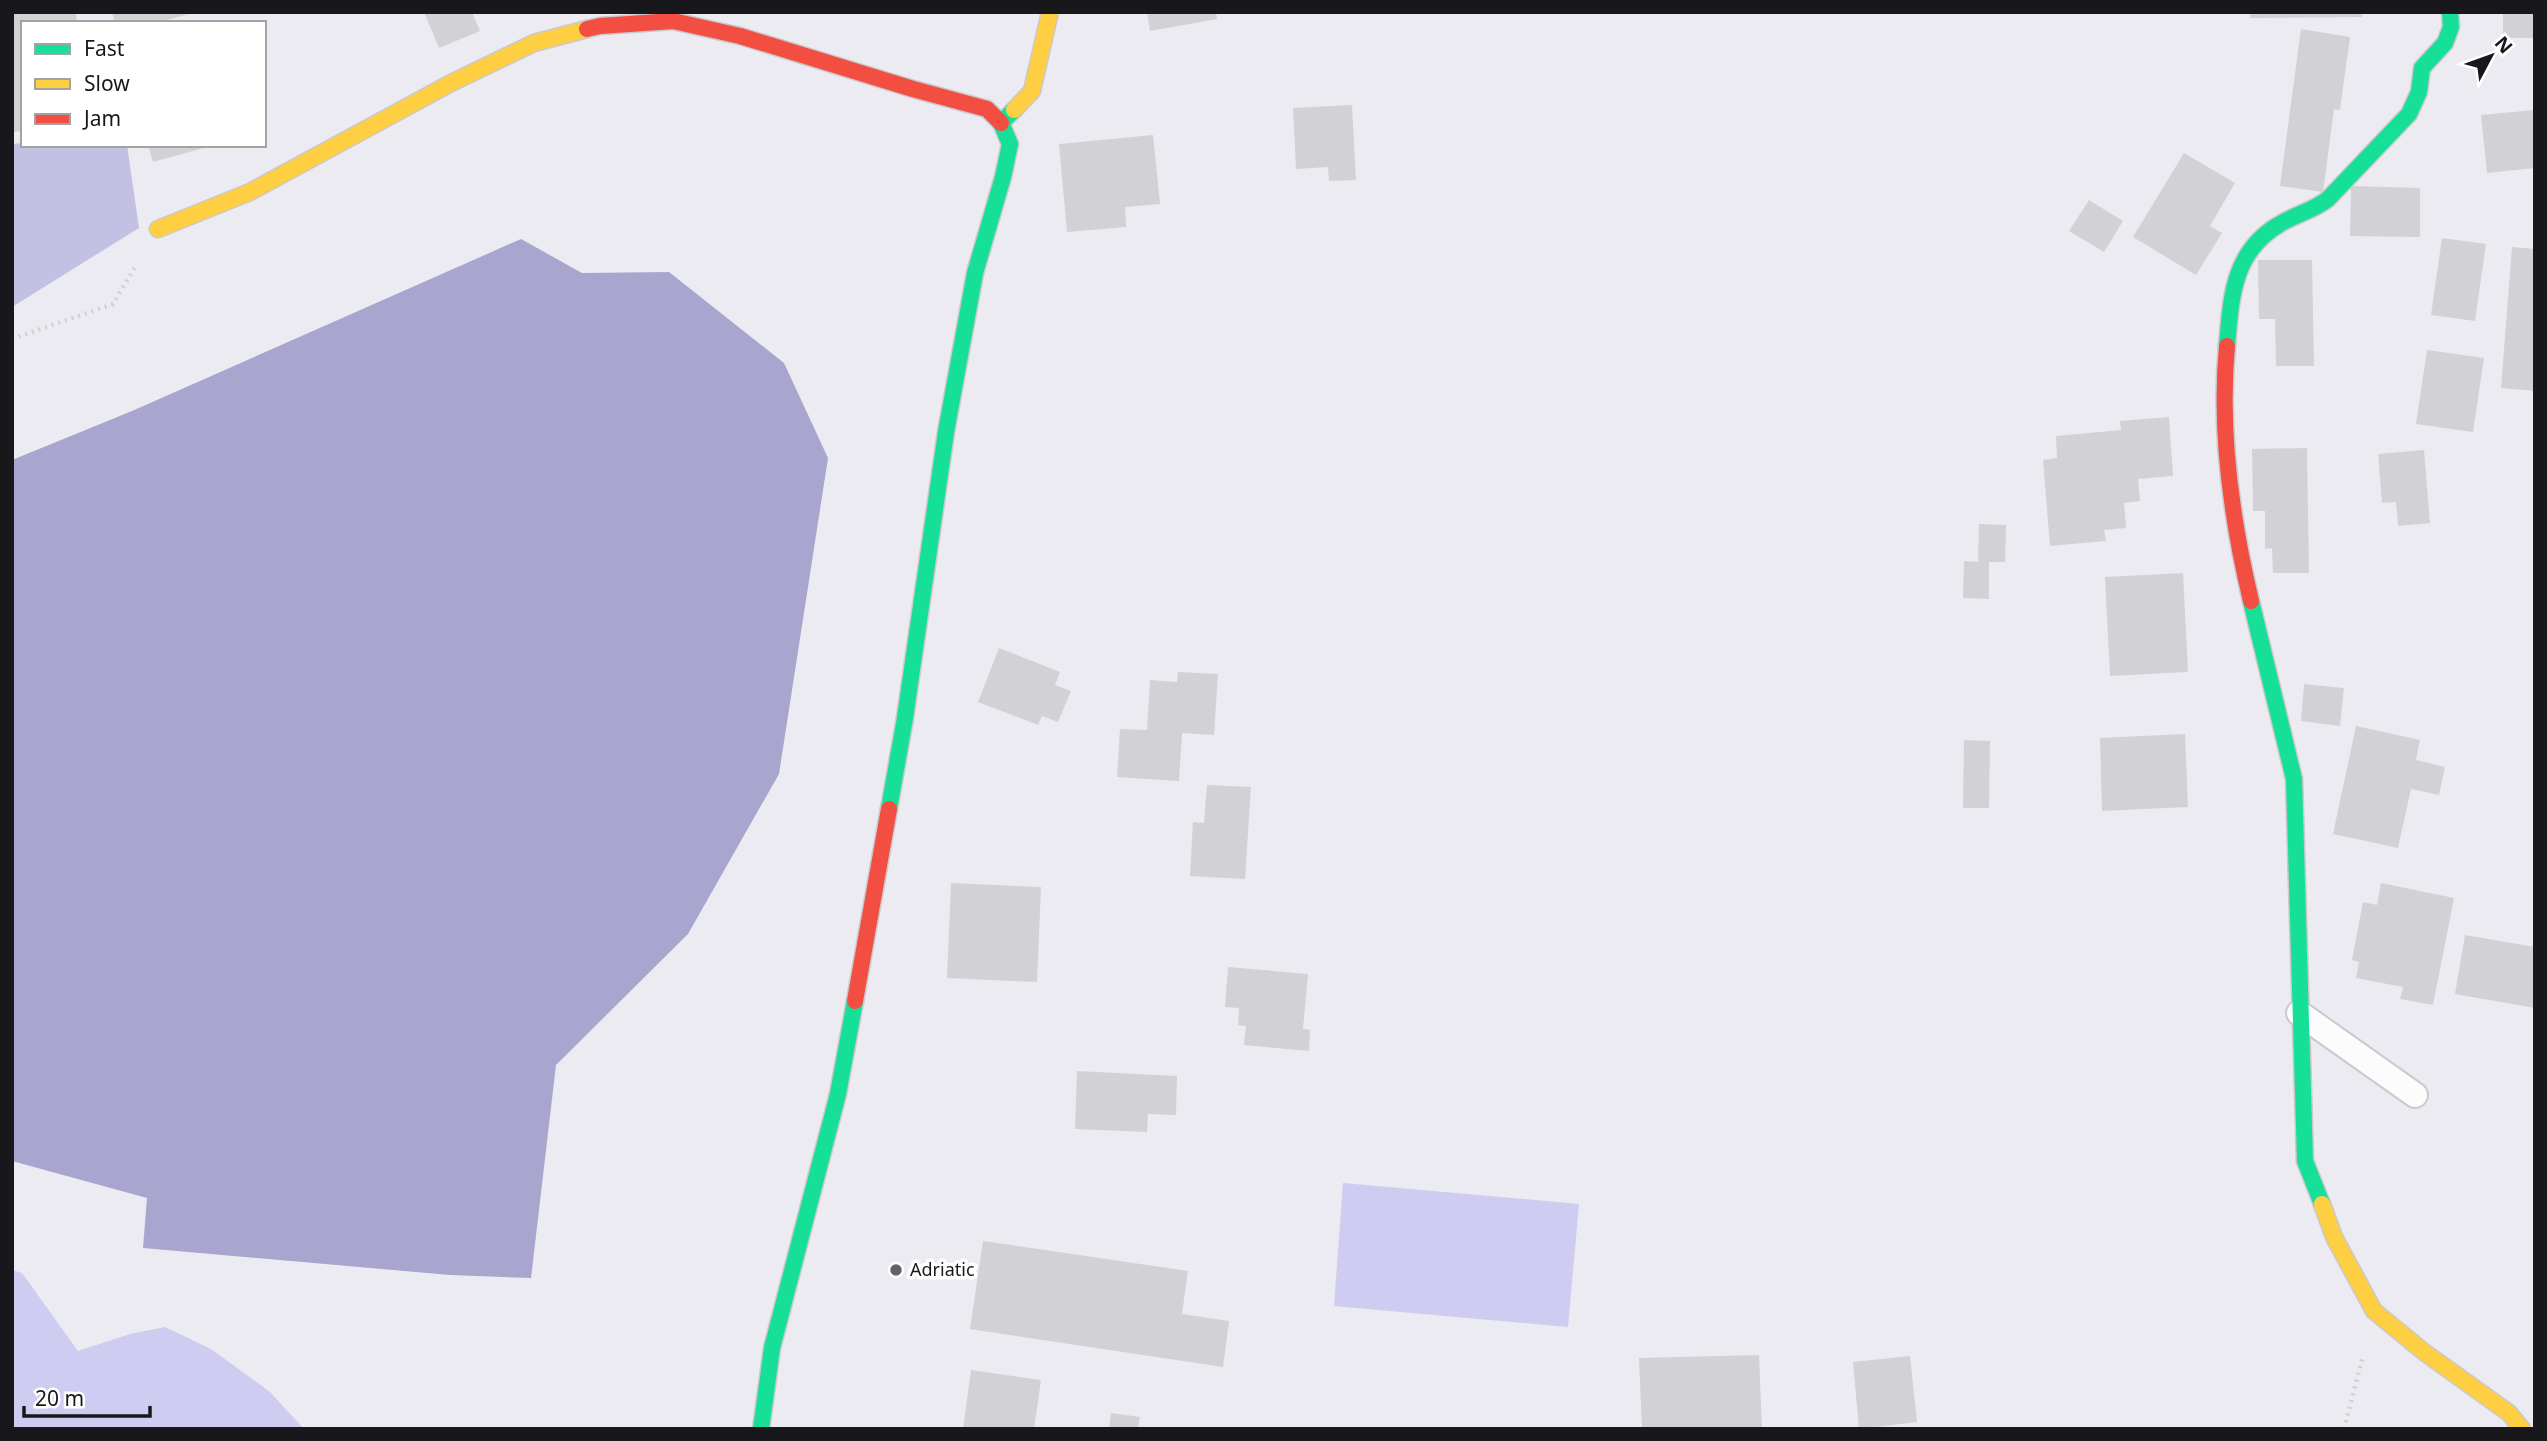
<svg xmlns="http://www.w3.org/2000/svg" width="2547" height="1441" font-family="'Noto Sans',sans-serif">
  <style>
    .green { fill: #ceccf0 }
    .forest { fill: #c2c0e3 }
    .water { fill: #a8a6cf }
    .building { fill: #d2d1d6 }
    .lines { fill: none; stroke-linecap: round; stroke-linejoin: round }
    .lane-casing { stroke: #c9c9ce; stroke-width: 28 }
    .fast-casing { stroke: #c9c9ce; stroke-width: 19 }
    .slow-casing { stroke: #c9c9ce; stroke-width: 19 }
    .jam-casing { stroke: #c9c9ce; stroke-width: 19 }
    .path { stroke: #d0d0d2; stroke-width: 4.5; stroke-dasharray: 2 5; stroke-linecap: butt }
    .lane { stroke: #fcfcfd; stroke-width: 24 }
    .fast { stroke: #16e098; stroke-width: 16 }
    .slow { stroke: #ffcf43; stroke-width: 16 }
    .jam { stroke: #f24e42; stroke-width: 16 }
    .poi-dot { fill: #626267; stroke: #fff; stroke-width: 2.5 }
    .labels { text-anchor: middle; stroke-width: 7; stroke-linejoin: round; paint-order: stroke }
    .poi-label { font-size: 18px; fill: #18181c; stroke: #fff; text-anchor: start }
  </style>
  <rect width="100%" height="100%" fill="#ebebf1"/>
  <path class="green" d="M1343,1183L1579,1204L1568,1327L1334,1306Z
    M12,1270L22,1273L78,1351L130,1334L165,1327L211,1349L270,1392L304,1429H12Z"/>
  <path class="forest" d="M23,143V145H127L139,228L12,307V144Z"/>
  <path class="water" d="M521,239L582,273L669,272L784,363L828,458L779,774L688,934L556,1065L531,1278L450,1275L143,1248L147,1198L12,1161V460L132,411Z"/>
  <path class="building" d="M12,12H76L77,23H23V131L12,132Z
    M112,12H192V13L156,23H115Z
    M424,12H472L480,31L439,48Z
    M1147,12H1216L1217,19L1150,31Z
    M2250,12H2362V17L2250,18Z
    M2503,12H2535V38H2503Z
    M2301,29L2350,37L2340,110L2334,109L2323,192L2280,186Z
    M1352,105L1356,180L1329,181L1328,167L1296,169L1293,108Z
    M2535,110V168L2487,173L2481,115Z
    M1153,135L1160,204L1125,207L1126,227L1067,232L1059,144Z
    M148,145H211V146L153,162Z
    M2184,153L2235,183L2210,226L2222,233L2196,275L2133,237Z
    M2351,186L2420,188V237L2350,236Z
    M2089,200L2123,221L2104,252L2069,231Z
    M2442,238L2486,244L2475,321L2431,315Z
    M2512,247L2535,249V391L2501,388Z
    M2258,260H2312L2314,366H2276L2275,319H2259Z
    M2427,350L2484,358L2473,432L2416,424Z
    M2169,417L2173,476L2138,479L2140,501L2124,503L2126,528L2104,530L2106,541L2050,546L2043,460L2057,458L2056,436L2121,430L2120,421Z
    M2307,448L2309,573H2273L2272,548L2265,549V511H2253L2252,449Z
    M2424,450L2430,523L2398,526L2396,502L2382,503L2378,454Z
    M1979,524L2006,525L2005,562H1989V599L1963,598L1964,561L1978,562Z
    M2183,573L2188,672L2110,676L2105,577Z
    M999,648L1060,672L1055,685L1071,691L1058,722L1042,716L1038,725L978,702Z
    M1178,672L1218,674L1214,735L1182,733L1179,781L1117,777L1120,729L1147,730L1150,680L1177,682Z
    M2304,684L2344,688L2340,726L2301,721Z
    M2356,726L2420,740L2416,760L2445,767L2439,795L2411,789L2398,848L2333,834Z
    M2185,734L2188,807L2102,811L2100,738Z
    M1964,740L1990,741L1989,808H1963Z
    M1207,785L1251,787L1245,879L1190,876L1193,822L1204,823Z
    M951,883L1041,887L1037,982L947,978Z
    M2381,883L2454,898L2433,1005L2400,999L2403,987L2356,978L2359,962L2352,960L2363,902L2377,905Z
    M2465,935L2535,947V1008L2455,994Z
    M1228,967L1308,974L1303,1029L1310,1030L1309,1051L1244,1045L1246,1026L1238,1025L1239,1008L1225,1007Z
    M1077,1071L1177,1076L1176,1115L1148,1114L1147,1132L1075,1129Z
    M983,1241L1188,1271L1182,1314L1229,1321L1223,1367L970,1329Z
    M1759,1355L1762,1429H1642L1639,1358Z
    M1910,1356L1917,1422L1859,1429L1853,1362Z
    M971,1370L1041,1380L1034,1429H963Z
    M1111,1413L1140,1417L1138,1429H1109Z"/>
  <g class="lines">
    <defs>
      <path id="lane" d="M2299,1013L2415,1095"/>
      <path id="fast" d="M2227,346C2231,297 2233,251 2280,224C2296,214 2313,211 2328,199L2409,114L2419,92L2422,68L2445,43L2451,27L2450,12
        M2251,601L2294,779L2305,1161L2322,1204
        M889,809L905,718L946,432L975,273L1003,177L1010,144L1001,123L1014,110
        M761,1429L772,1348L838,1094L855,1001"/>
      <path id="slow" d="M1014,110L1032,91L1050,12
        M158,229L250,192L451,83L534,43L587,29
        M2322,1204L2334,1237L2374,1311L2424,1352L2509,1413L2522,1429"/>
      <path id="jam" d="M587,29L600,26L673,21L740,36L913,89L987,109L1001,123
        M2227,346C2219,431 2231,517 2251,601
        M855,1001L889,809"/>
    </defs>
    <use href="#lane" class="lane-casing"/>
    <use href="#fast" class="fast-casing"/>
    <use href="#slow" class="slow-casing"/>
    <use href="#jam" class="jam-casing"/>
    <path class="path" d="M12,339L113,304L137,264
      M2344,1429L2363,1356"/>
    <use href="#lane" class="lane"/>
    <use href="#fast" class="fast"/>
    <use href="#slow" class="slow"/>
    <use href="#jam" class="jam"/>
  </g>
  <circle class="poi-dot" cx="896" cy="1270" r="7"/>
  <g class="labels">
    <g class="poi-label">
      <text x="910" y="1276">Adriatic</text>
    </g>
  </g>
  <rect width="2547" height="1441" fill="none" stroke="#18181c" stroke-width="28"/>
  <rect x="21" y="21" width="245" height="126" fill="#ffffff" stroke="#a3a3a4" stroke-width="2"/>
  <rect x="35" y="44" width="35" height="10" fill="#16e098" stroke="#a3a3a4" stroke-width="2"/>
  <text x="84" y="56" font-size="21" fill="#18181c">Fast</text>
  <rect x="35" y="79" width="35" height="10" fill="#ffcf43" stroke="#a3a3a4" stroke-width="2"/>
  <text x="84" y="91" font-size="21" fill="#18181c">Slow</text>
  <rect x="35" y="114" width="35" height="10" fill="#f24e42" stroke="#a3a3a4" stroke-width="2"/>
  <text x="84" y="126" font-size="21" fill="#18181c">Jam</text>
  <g transform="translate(2491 56) rotate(49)" stroke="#ffffff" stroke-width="5" paint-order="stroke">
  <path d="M0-5L12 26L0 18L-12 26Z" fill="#18181c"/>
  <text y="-10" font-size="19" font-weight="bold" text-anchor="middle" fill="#18181c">N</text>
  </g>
  <path d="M24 1406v10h126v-10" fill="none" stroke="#18181c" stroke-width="3.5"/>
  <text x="35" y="1406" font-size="21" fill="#18181c" stroke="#ffffff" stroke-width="5" paint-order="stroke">20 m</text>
</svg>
